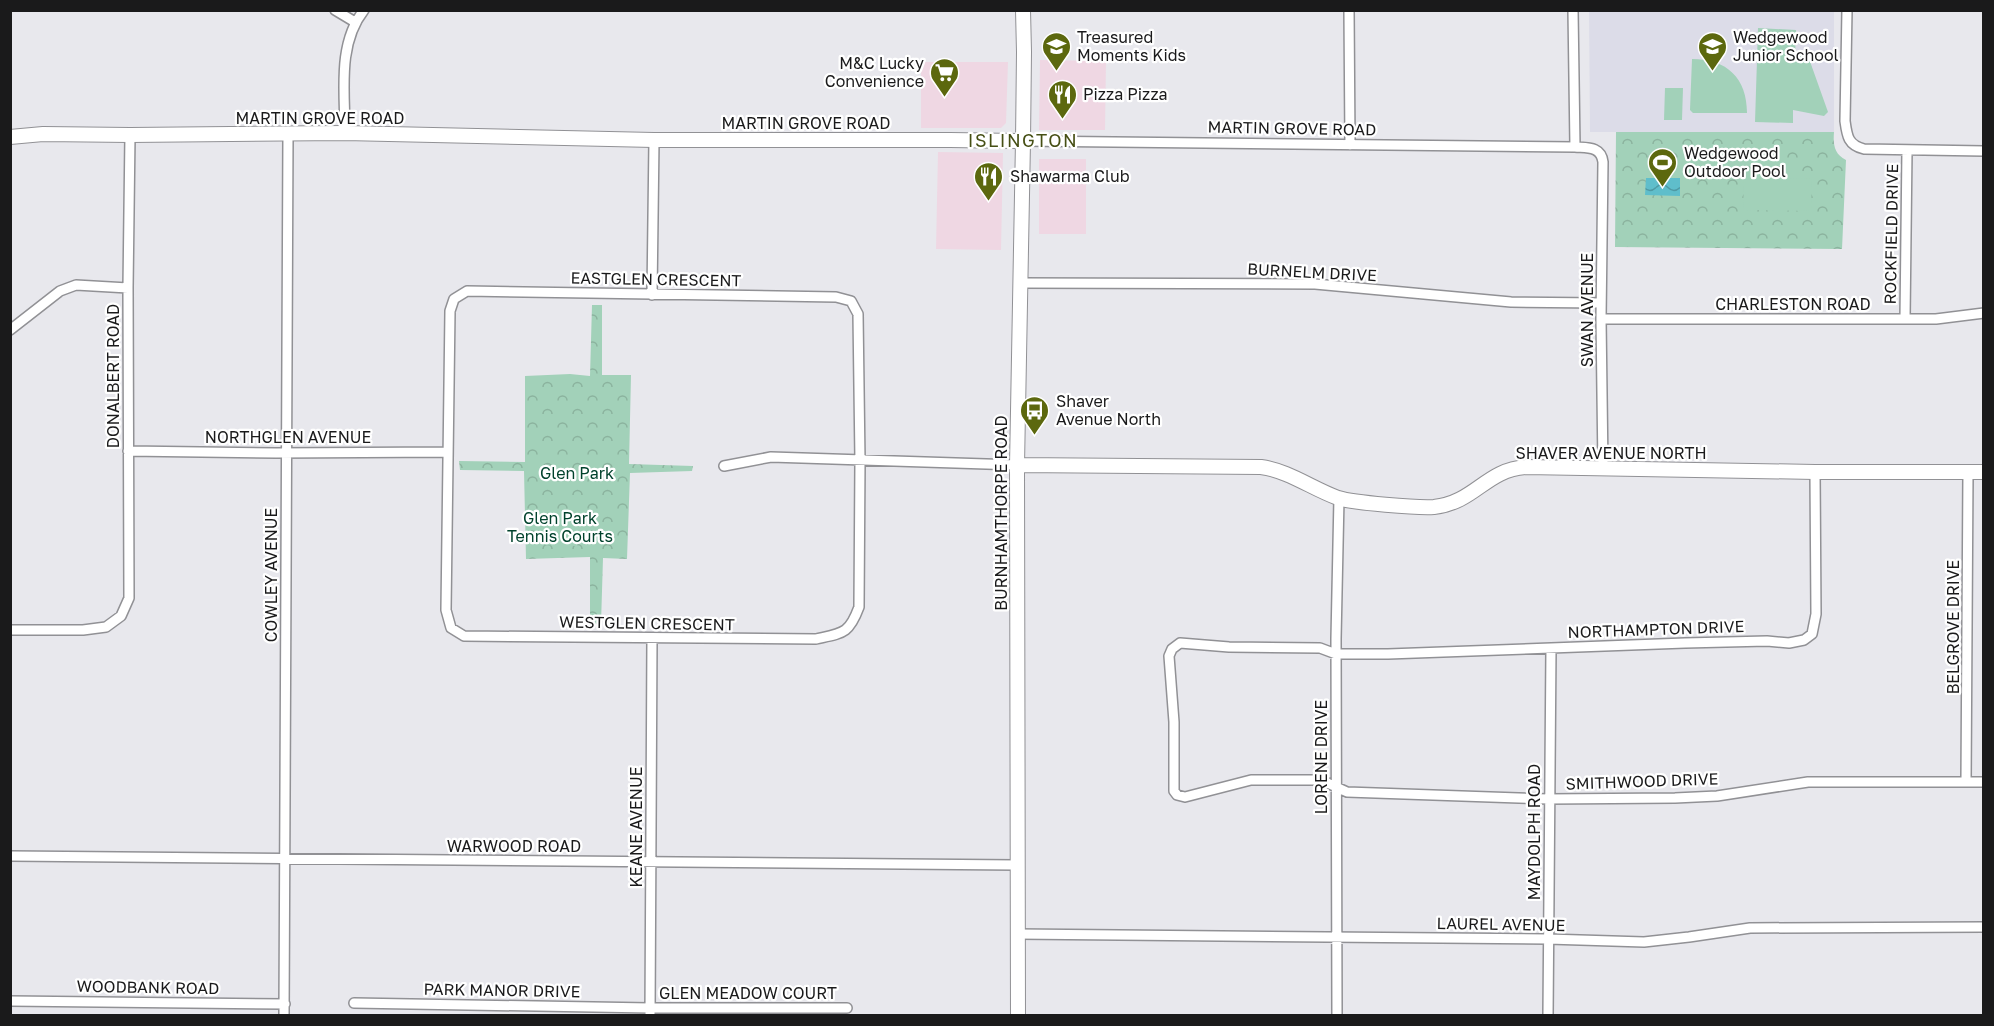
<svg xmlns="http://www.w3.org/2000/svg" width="1994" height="1026" font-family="'Golos Text',sans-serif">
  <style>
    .commercial { fill: #efd7e3 }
    .built { fill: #dcdce8 }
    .park { fill: url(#park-crowns) }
    .pitch { fill: #a2d1b9 }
    .water { fill: url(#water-waves) }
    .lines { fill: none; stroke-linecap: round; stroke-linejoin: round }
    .street-casing { stroke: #919195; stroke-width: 12 }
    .secondary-casing { stroke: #919195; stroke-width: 16 }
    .street { stroke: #fff; stroke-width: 9 }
    .secondary { stroke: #fff; stroke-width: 14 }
    .labels { text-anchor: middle; stroke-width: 4.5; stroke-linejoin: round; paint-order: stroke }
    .poi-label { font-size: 16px; fill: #1a1a1b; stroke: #fff; text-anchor: start }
    .street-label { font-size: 16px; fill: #1a1a1b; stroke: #fff }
    .park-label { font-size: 16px; fill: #01422c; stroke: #fff }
    .neighbourhood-label { font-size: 18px; letter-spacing: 1.5px; fill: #464f15; stroke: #fff }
  </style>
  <defs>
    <pattern id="park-crowns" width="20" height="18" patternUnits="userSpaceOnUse" patternTransform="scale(1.5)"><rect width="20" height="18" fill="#a2d1b9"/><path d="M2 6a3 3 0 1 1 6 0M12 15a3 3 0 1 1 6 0" fill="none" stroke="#8bb39e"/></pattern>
    <pattern id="water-waves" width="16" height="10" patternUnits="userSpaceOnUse" patternTransform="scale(1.5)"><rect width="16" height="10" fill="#5fbecb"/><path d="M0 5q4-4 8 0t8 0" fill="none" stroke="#4e9aa4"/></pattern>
  </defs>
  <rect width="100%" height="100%" fill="#e8e8ed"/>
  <path class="commercial" d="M1040,60L1106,61L1105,130H1039Z
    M921,62H1008L1006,123L1001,128H921Z
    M938,152L1003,153L1001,250L936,249Z
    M1039,159H1086V234H1039Z"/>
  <path class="built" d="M1589,11H1834V132H1590Z"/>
  <path class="park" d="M1616,132H1834C1833,144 1834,154 1846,160L1842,249L1615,247Z
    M592,305H602V375H631L629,464L693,466L692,471L630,473L627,559L603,558L601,624H590V557L526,559L524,471L460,470L459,461L525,462V376L570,374L590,376Z"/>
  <path class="pitch" d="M1758,28L1796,30L1795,58L1807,53L1828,112L1824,116L1793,110V123L1755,122Z
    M1692,59C1727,59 1747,78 1747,113H1693L1690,110Z
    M1665,88H1683L1682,120H1664Z
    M1744,178L1812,179L1811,211L1743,210Z
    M543,510H577V526L543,525Z
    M543,529L577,530V546L543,545Z"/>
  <path class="water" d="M1646,178H1680V196L1645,195Z"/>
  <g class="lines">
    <defs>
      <path id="street" d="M335,10L355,22
        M1349,10L1350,145
        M1573,10L1575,147
        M1847,10L1845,121C1847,136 1848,145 1864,149L1984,151
        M345,133C345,93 337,44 364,10
        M1023,141L1575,147C1587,148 1601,146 1603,162L1601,319L1603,468
        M1020,283L1315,284L1511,302L1601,303
        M467,291L836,297L851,301L858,314L860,461L859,607C849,634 843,633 816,639L464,636L451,628L446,610L450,311L454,299Z
        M652,295L654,140
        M1601,319H1936L1984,313
        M1905,319L1907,150
        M10,330L60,291L76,285L128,288
        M128,451L276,453L448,452
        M724,466L771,457L1017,465
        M1815,472L1816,614L1812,634L1804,640L1789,643L1767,641L1685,643L1388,654H1336L1320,648L1229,647L1180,643L1172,649L1169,656L1174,722V791L1177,795L1185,797L1251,780H1321L1347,792L1548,799L1675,798L1717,796L1808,782H1984
        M10,630H83L106,627L121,616L129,598L128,288L130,135
        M1966,782L1968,472
        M10,856L1016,865
        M1017,934L1548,939L1644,942L1689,937L1750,928L1984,927
        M10,1001L285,1004
        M354,1003L650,1008H847
        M284,1016L288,134
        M650,1016L652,638
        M1337,1016L1336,639L1339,498
        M1548,1016L1551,648"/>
      <path id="secondary" d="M10,137L43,134L130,135L345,133L654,140H950L1023,141
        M1017,465L1261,467C1289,471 1311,488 1338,498C1354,503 1417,508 1434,507C1476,502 1485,470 1526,467L1815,472H1984
        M1018,1016L1017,465L1023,141L1024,52L1023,10"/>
    </defs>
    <use href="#street" class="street-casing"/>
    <use href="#secondary" class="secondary-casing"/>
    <use href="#street" class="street"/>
    <use href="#secondary" class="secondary"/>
  </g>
  <defs>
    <symbol id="school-pin" viewBox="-11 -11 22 30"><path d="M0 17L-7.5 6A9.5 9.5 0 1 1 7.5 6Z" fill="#5c680e" stroke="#fff"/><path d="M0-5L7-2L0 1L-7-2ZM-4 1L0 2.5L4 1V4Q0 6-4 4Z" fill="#fff"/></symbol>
    <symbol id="supermarket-pin" viewBox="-11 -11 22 30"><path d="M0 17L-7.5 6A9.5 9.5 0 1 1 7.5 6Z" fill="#5c680e" stroke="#fff"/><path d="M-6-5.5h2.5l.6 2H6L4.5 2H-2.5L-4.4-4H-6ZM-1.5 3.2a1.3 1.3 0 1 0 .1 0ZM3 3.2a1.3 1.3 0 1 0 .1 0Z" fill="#fff"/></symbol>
    <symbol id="restaurant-pin" viewBox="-11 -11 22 30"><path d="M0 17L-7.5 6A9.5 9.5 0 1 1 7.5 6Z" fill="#5c680e" stroke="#fff"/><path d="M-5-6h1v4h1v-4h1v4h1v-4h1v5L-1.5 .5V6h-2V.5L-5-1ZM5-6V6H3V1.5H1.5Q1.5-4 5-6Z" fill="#fff"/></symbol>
    <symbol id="stadium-pin" viewBox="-11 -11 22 30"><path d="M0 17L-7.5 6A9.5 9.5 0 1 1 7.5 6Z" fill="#5c680e" stroke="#fff"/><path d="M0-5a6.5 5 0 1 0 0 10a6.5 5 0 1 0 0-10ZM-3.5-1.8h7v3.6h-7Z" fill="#fff"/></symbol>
    <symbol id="bus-pin" viewBox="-11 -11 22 30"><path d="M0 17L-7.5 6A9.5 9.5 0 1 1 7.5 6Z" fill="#5c680e" stroke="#fff"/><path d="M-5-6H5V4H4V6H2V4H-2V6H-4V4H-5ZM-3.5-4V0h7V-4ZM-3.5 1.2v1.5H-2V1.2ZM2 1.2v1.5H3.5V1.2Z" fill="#fff"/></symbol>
  </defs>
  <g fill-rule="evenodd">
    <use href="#school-pin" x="1040" y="30" width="33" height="45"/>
    <use href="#school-pin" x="1696" y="30" width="33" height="45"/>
    <use href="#supermarket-pin" x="928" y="56" width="33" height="45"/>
    <use href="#restaurant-pin" x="1046" y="78" width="33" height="45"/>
    <use href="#stadium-pin" x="1646" y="146" width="33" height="45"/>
    <use href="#restaurant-pin" x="972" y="160" width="33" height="45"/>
    <use href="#bus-pin" x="1018" y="394" width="33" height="45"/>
  </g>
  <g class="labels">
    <g class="poi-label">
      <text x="1077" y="43">Treasured<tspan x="1077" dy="18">Moments Kids</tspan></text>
      <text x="1733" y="43">Wedgewood<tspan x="1733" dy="18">Junior School</tspan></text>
      <text x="924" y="69" text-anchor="end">M&amp;C Lucky<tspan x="924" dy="18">Convenience</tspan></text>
      <text x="1083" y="100">Pizza Pizza</text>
      <text x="1684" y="159">Wedgewood<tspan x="1684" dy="18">Outdoor Pool</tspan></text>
      <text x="1010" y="182">Shawarma Club</text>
      <text x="1056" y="407">Shaver<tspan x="1056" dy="18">Avenue North</tspan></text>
    </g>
    <g class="street-label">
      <text x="320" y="124">MARTIN GROVE ROAD</text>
      <text x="806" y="129">MARTIN GROVE ROAD</text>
      <text transform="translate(1292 128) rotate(1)" y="6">MARTIN GROVE ROAD</text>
      <text transform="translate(1891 234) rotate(-89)" y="6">ROCKFIELD DRIVE</text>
      <text transform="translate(1312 272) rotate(3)" y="6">BURNELM DRIVE</text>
      <text transform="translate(656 279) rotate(1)" y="6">EASTGLEN CRESCENT</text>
      <text x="1793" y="310">CHARLESTON ROAD</text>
      <text transform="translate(1587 310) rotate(-90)" y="6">SWAN AVENUE</text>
      <text transform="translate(113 376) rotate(-90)" y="6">DONALBERT ROAD</text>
      <text x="288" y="443">NORTHGLEN AVENUE</text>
      <text x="1611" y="459">SHAVER AVENUE NORTH</text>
      <text transform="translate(1001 513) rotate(-90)" y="6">BURNHAMTHORPE ROAD</text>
      <text transform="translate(271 575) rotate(-90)" y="6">COWLEY AVENUE</text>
      <text transform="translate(647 623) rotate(1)" y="6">WESTGLEN CRESCENT</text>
      <text transform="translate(1953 627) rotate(-90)" y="6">BELGROVE DRIVE</text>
      <text transform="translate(1656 629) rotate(-2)" y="6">NORTHAMPTON DRIVE</text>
      <text transform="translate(1321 757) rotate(-90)" y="6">LORENE DRIVE</text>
      <text transform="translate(1642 781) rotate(-2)" y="6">SMITHWOOD DRIVE</text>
      <text transform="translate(636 827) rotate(-90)" y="6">KEANE AVENUE</text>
      <text transform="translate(1534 832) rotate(-90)" y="6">MAYDOLPH ROAD</text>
      <text x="514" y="852">WARWOOD ROAD</text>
      <text transform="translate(1501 924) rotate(1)" y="6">LAUREL AVENUE</text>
      <text transform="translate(148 987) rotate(1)" y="6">WOODBANK ROAD</text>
      <text transform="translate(502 990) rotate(1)" y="6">PARK MANOR DRIVE</text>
      <text x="748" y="999">GLEN MEADOW COURT</text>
    </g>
    <g class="park-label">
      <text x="577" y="479">Glen Park</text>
      <text x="560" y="524">Glen Park<tspan x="560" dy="18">Tennis Courts</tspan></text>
    </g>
    <g class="neighbourhood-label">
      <text x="1023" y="147">ISLINGTON</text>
    </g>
  </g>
  <rect width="1994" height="1026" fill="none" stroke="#1a1a1b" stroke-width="24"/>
</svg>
